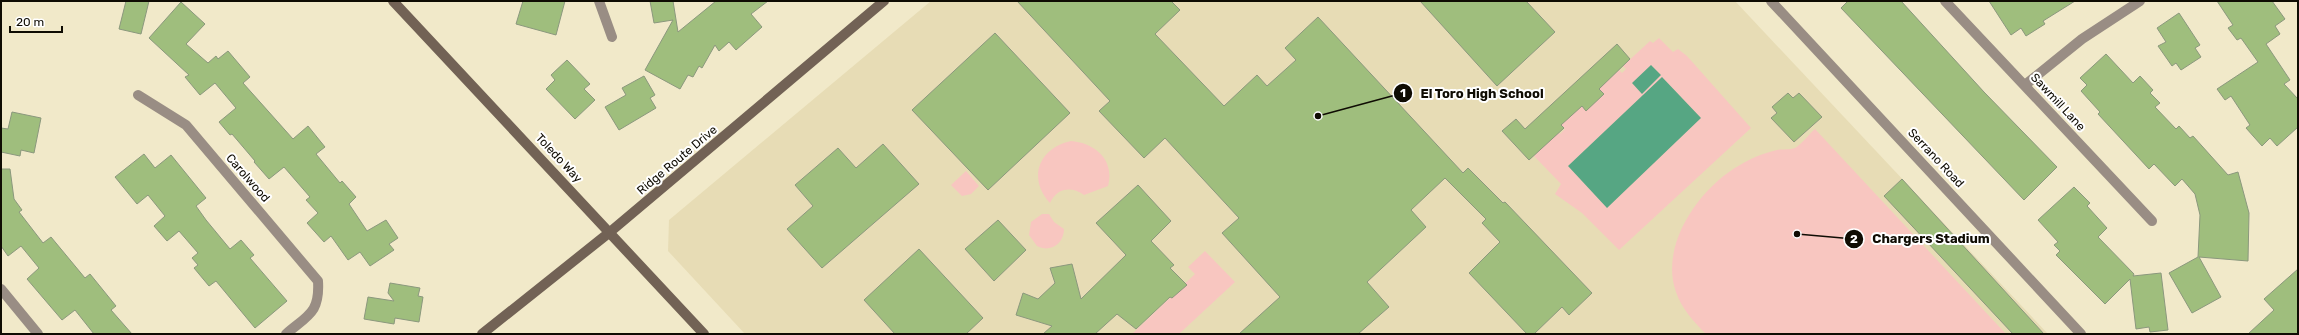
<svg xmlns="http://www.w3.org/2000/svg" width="2299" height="335" font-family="Rubik,sans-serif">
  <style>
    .built { fill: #e7dcb5 }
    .green { fill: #f8c6c0 }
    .water { fill: #56a683 }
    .building { fill: #9fbe7d; stroke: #8b987d }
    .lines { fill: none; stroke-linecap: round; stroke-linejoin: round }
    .minor { stroke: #998d84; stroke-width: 10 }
    .tertiary { stroke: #998d84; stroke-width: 10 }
    .secondary { stroke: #726255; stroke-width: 10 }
    .labels { text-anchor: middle; stroke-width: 4; stroke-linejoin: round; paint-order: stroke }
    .street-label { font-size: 12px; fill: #0f0c03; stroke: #fff }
    .leader { fill: none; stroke: #0f0c03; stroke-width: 1.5 }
    .callout-dot { fill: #0f0c03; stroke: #fff; stroke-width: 1.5 }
    .mark-label { font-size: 12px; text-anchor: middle; font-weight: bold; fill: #fff }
    .callout-label { font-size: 13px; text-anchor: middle; font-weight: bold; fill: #0f0c03; stroke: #fff; stroke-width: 4; stroke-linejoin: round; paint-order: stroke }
  </style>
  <rect width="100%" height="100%" fill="#f1e9c9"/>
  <path class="built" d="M931,1H1735L2048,334H745L668,251L669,220Z"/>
  <path class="green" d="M1659,38L1673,52L1678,49L1687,56L1751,128L1619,250L1582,213L1555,194L1561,184L1534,156L1542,148L1540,145L1555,130L1560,134L1565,129L1561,125L1582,106L1586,111L1604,94L1599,89L1619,70L1622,73L1626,69L1623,66L1650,41L1653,43Z
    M1815,129L2006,334H1706C1693,321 1682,309 1676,292C1659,245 1700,187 1740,165C1751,158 1764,153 1777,150C1782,149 1790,150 1795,148C1802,144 1809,134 1815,129Z
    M1071,141C1095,143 1115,160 1108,186L1084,195C1071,186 1057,188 1050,203C1027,178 1039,148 1071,141Z
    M966,171L979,186L971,194L962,196L951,185Z
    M1042,214H1049L1054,222L1064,229C1064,244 1050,253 1037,246L1029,235L1031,222Z
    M1205,251L1235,282L1179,334H1132L1195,274L1188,267Z"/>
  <path class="water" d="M1651,65L1661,75L1642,94L1632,83Z
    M1662,77L1701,118L1607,208L1568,166Z"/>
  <path class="building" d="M126,1H149L141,34L119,29Z
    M523,1H565L556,35L516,24Z
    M650,1H673L678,32L716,1H768L751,14L762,27L736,50L729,42L719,51L715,45L702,68L699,66L693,77L688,75L680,89L645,70L673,20L654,23Z
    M1017,1H1171L1180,10L1155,34L1224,106L1257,75L1267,86L1296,60L1285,48L1318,17L1463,173L1468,168L1503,203L1505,202L1592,293L1569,315L1562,307L1534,334H1527L1469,273L1500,242L1482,223L1486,219L1445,178L1411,210L1426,227L1367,282L1389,307L1358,334H1239L1280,297L1222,233L1239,218L1165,138L1144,158L1099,111L1110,101Z
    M1420,1H1526L1555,32L1497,86Z
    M1848,1H1901L1984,92L2057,167L2024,200L1841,8Z
    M1989,1H2075L2043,21L2045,24L2026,36L2021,28L2011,35Z
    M2217,1H2272L2285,19L2275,26L2280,34L2266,44L2290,80L2284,84L2298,99V127L2277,146L2270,138L2262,146L2246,128L2250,125L2231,96L2225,100L2217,89L2258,62L2241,38L2237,40L2228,28L2233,25Z
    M181,2L205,24L186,44L208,63L216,56L218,59L228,51L250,77L243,83L293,139L308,126L325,147L316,154L340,183L342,181L356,197L349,204L367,231L386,220L398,238L389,244L394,250L370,266L360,252L348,260L331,236L324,242L307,223L318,213L306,200L310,197L284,167L269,179L254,162L255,161L232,134L230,135L219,122L236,108L215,83L200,95L185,77L189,75L149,38Z
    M2179,13L2200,45L2195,48L2201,57L2181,70L2176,63L2172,66L2158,46L2166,42L2157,28Z
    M995,33L1070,113L988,190L912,110Z
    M1617,44L1630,59L1599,89L1604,94L1586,111L1582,106L1561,125L1564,128L1529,160L1502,131L1516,119L1525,129Z
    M2106,54L2133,83L2140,76L2153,90L2150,93L2160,103L2155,107L2176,129L2179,126L2190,138L2193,136L2228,175L2238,172L2249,213L2248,261L2199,257L2221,297L2192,313L2169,273L2198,257L2200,215L2195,194L2182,179L2175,186L2154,164L2149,169L2098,114L2100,112L2081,91L2087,85L2080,78Z
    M567,60L590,84L584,89L595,100L575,119L546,89L555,80L551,75Z
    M644,76L655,95L650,98L656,108L619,130L605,107L626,95L622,88Z
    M1788,93L1793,98L1799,93L1822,117L1794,142L1771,118L1777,113L1772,107Z
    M12,112L41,118L34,153L21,150L20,156L1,152V128L8,129Z
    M883,144L919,184L822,268L787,229L813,206L795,185L838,148L856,168Z
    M144,154L155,168L171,155L206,198L196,206L206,220L230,249L241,240L254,255L250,258L287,301L255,328L216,281L209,286L194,268L198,265L192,258L198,253L179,231L167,241L154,226L165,216L148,195L137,204L115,177Z
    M1,169H10L14,199L22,210L19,212L43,243L51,237L85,278L90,274L116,306L111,310L132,334H94L75,310L62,320L27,279L39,268L21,246L8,256L1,246Z
    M1902,179L2044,334H2013L1884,196Z
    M1138,185L1171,221L1151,241L1174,265L1170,268L1187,285L1172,298L1170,297L1136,329L1117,314L1095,334H1043L1052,326L1016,315L1023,293L1038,299L1055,283L1050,268L1072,264L1081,299L1126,255L1096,223Z
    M2074,187L2090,203L2087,206L2107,228L2098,237L2134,274L2133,276L2161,273L2168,330L2150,332L2149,327L2136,329L2130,279L2105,304L2056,255L2060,251L2054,245L2058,242L2038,220Z
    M998,220L1026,250L994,281L965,249Z
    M919,249L983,318L966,334H895L864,300Z
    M2298,269V334H2248L2274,310L2264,299Z
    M390,283L420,288L418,296L423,297L419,322L395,318L394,324L364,319L368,297L394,301L388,293Z"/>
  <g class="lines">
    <path class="minor" d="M599,1L612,37
      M1945,1L2152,221
      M2025,85L2082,39L2140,1
      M138,95L186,125L318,281C320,313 308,315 286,334
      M1,289L38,334"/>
    <path class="tertiary" d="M1771,1L2081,334"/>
    <path class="secondary" d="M393,1L704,334
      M482,334L610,232L884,1"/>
  </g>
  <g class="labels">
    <g class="street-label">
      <text transform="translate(2058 102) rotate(47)" y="4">Sawmill Lane</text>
      <text transform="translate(559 158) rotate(47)" y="4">Toledo Way</text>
      <text transform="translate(1936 158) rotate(47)" y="4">Serrano Road</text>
      <text transform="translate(677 160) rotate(-40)" y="4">Ridge Route Drive</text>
      <text transform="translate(248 178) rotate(49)" y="4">Carolwood</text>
    </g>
  </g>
  <path class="leader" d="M1318 116L1403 93M1797 234L1854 239"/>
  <g class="callout-dot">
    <circle cx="1318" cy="116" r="4"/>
    <circle cx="1797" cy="234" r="4"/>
    <circle cx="1403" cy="93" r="10"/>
    <circle cx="1854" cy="239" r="10"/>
  </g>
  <g class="mark-label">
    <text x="1403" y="97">1</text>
    <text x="1854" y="243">2</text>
  </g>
  <g class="callout-label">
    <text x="1482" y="98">El Toro High School</text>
    <text x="1931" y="243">Chargers Stadium</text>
  </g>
  <rect width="2299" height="335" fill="none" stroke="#0f0c03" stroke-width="4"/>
  <path d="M10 26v6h52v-6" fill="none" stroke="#0f0c03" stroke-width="2"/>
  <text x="16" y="26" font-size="12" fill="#0f0c03" stroke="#ffffff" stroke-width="3" paint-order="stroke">20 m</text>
</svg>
